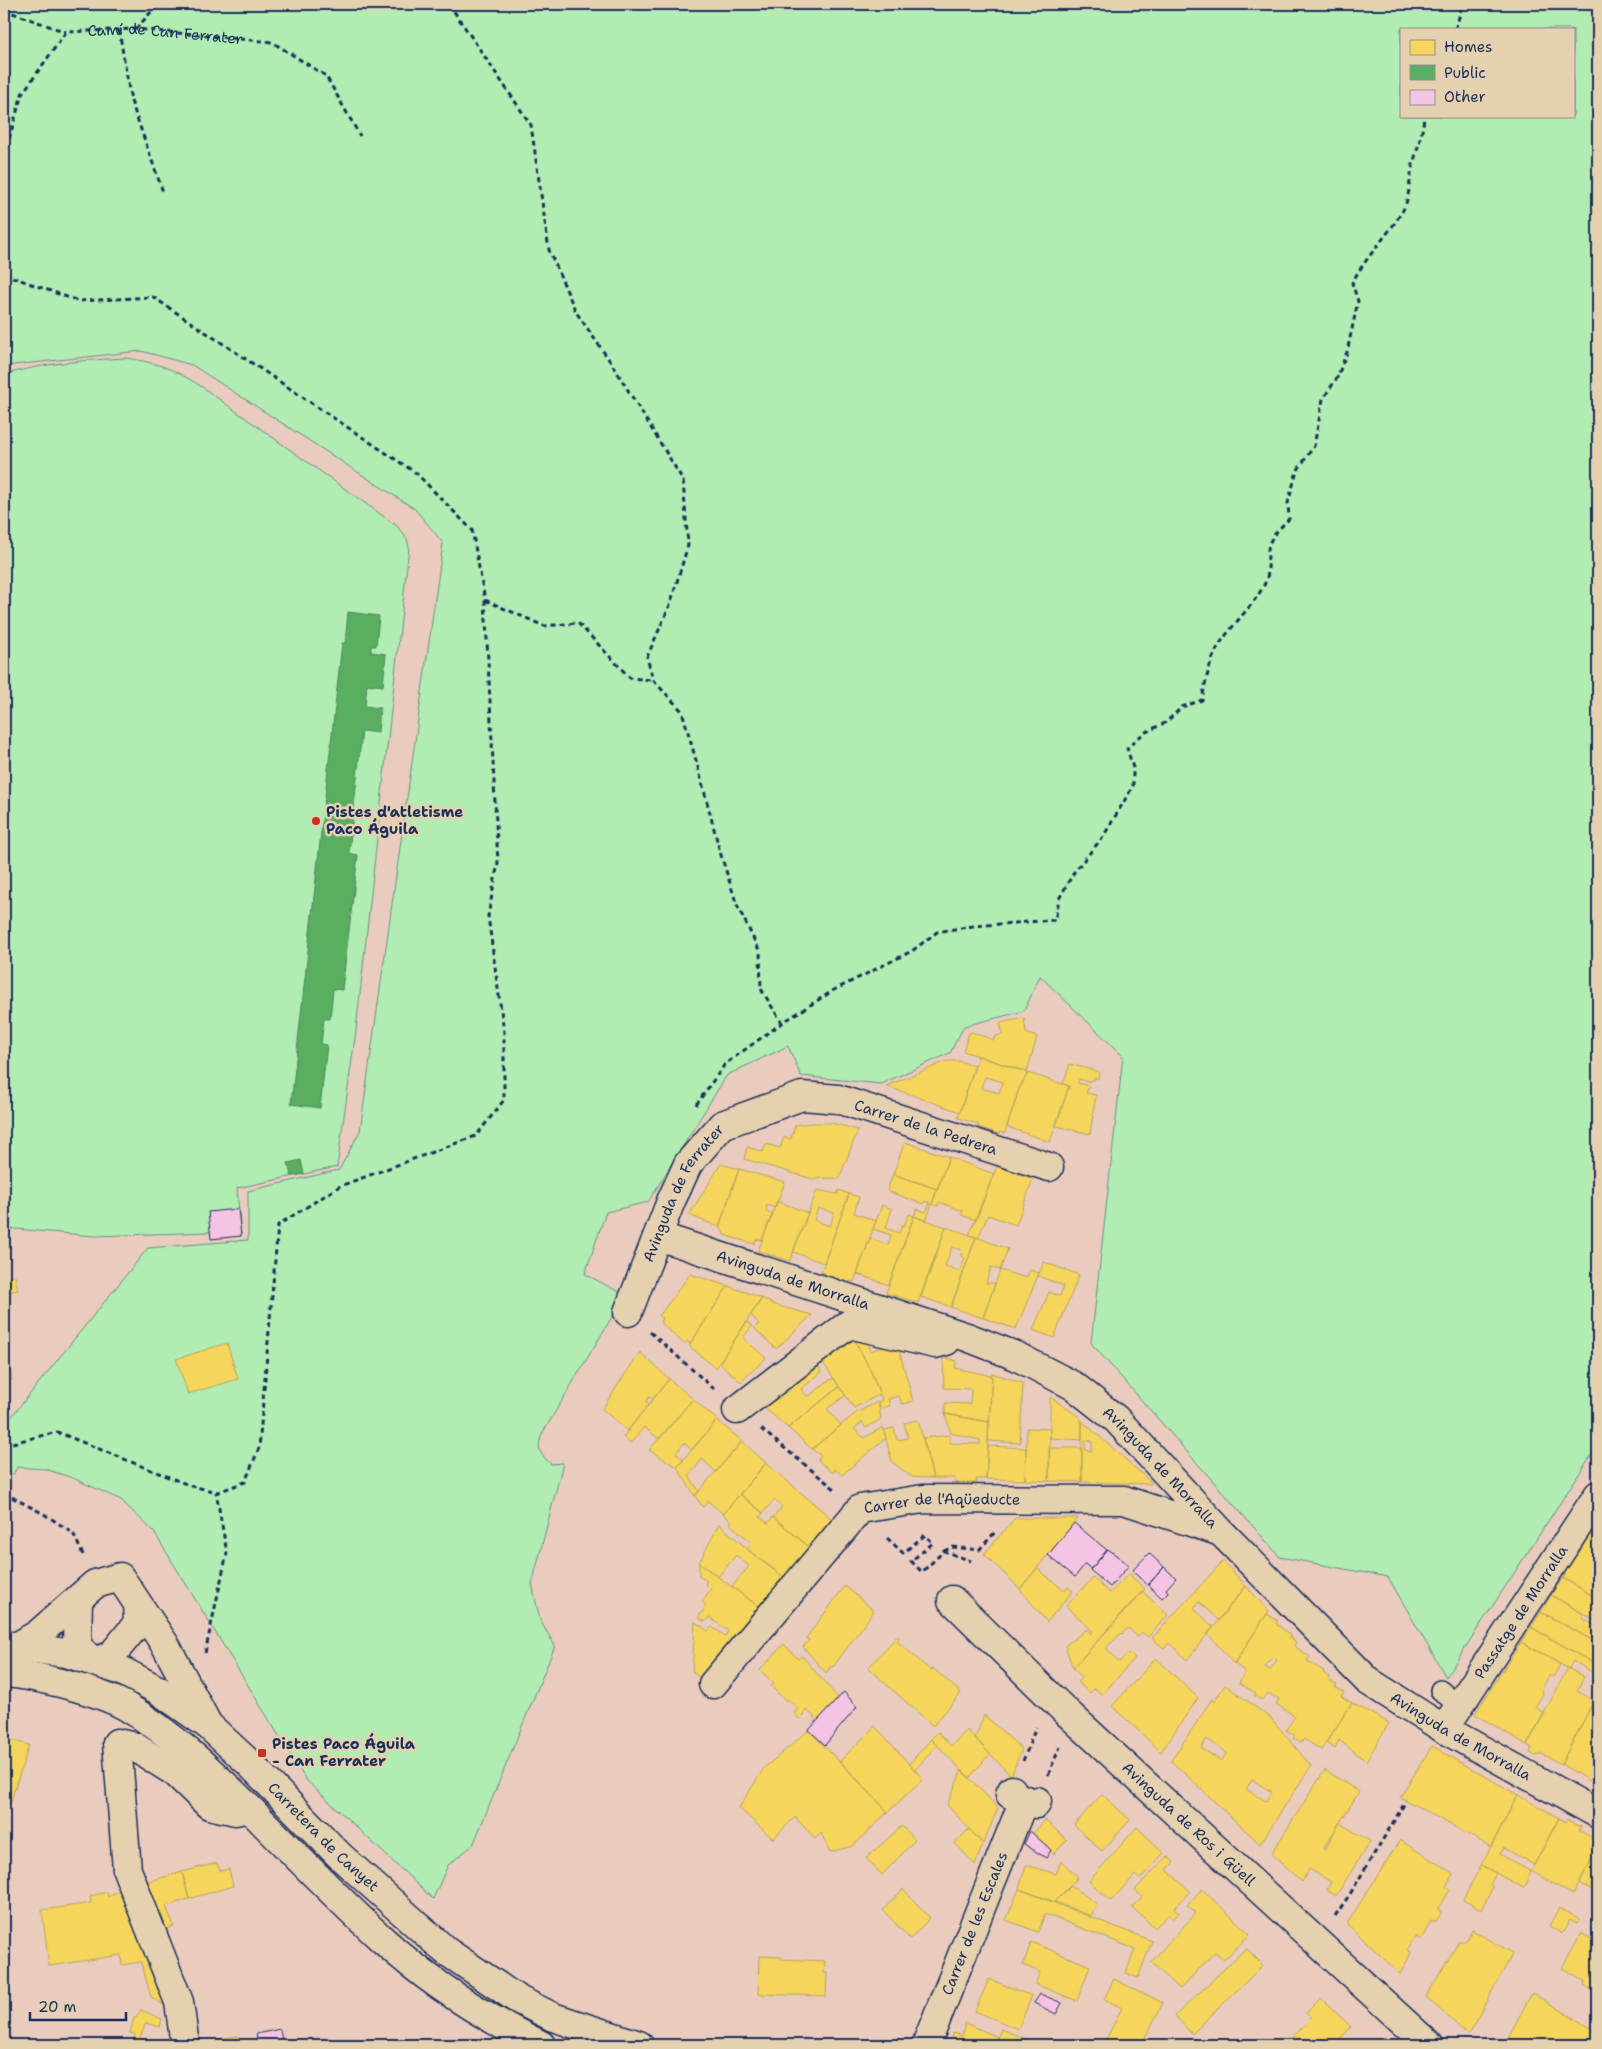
<svg xmlns="http://www.w3.org/2000/svg" width="1602" height="2049" font-family="'Shantell Sans',sans-serif">
  <style>
    .green { fill: #b1edb2; stroke: #668e88; fill-rule: evenodd }
    .homes { fill: #f6d55c; stroke: #b4a35d; fill-rule: evenodd }
    .public { fill: #5aae61; stroke: #478860 }
    .building { fill: #f5c4e5; stroke: #1b2f5e }
    .lines { fill: none; stroke-linecap: round; stroke-linejoin: round }
    .service-casing { stroke: #1b2f5e; stroke-width: 22 }
    .pedestrian-casing { stroke: #1b2f5e; stroke-width: 31 }
    .minor-casing { stroke: #1b2f5e; stroke-width: 31 }
    .tertiary-casing { stroke: #1b2f5e; stroke-width: 31 }
    .path { stroke: #1b2f5e; stroke-width: 3; stroke-dasharray: 5 4; stroke-linecap: butt }
    .service { stroke: #e5d0af; stroke-width: 19 }
    .pedestrian { stroke: #e5d0af; stroke-width: 28 }
    .minor { stroke: #e5d0af; stroke-width: 28 }
    .tertiary { stroke: #e5d0af; stroke-width: 28 }
    .poi-dot { fill: #c8321e; stroke: #e5d0af; stroke-width: 2 }
    .labels { text-anchor: middle; stroke-width: 5; stroke-linejoin: round; paint-order: stroke }
    .street-label { font-size: 15px; fill: #1b2f5e; stroke: #e5d0af }
    .poi-label { font-size: 15px; font-weight: bold; fill: #1b2f5e; stroke: #e5d0af; text-anchor: start }
  </style>
  <rect width="100%" height="100%" fill="#eaccbf"/>
  <filter id="ink" filterUnits="userSpaceOnUse"><feTurbulence type="fractalNoise" baseFrequency=".02" numOctaves="2"/><feDisplacementMap in="SourceGraphic" scale="10" xChannelSelector="R" yChannelSelector="G"/><feConvolveMatrix kernelMatrix="1 2 1 2 8 2 1 2 1" color-interpolation-filters="sRGB"/></filter>
  <g filter="url(#ink)">
    <path class="green" d="M4,4H1598V1445L1446,1677L1388,1577L1280,1557L1091,1343L1123,1056L1040,976L1024,1011L964,1026L950,1053L881,1084L801,1076L788,1046L727,1075L648,1202L606,1212L585,1274L625,1295L542,1434C536,1449 540,1454 551,1464L563,1463L532,1584L540,1620L555,1646L473,1845L448,1865L433,1899L306,1780L154,1532L121,1500L73,1478L45,1469L17,1467L13,1475L4,1468V1426L148,1248L248,1240V1191L339,1170L360,1131L443,543L415,509L192,365L141,351L4,366ZM1401,29H1573V116H1401Z
      M126,358C159,363 174,369 202,387L397,526L407,539L409,547L356,1030L337,1167L237,1188L241,1236L210,1232L94,1236L4,1228V375C43,363 85,360 126,358Z"/>
    <path class="homes" d="M1024,1018L1026,1033L1037,1037L1027,1072L963,1051L969,1033L972,1032L994,1040V1037L1003,1034L1000,1023Z
      M978,1056L1028,1073L1019,1089L1005,1133L999,1132V1134L978,1127V1124L958,1118ZM985,1077L1003,1082L999,1093L981,1088Z
      M947,1061H959L975,1066L960,1112L886,1086Z
      M1070,1064L1099,1072L1098,1079L1094,1077V1080H1090L1089,1082L1079,1079L1078,1083L1089,1086L1086,1093L1096,1095L1090,1134L1056,1126L1069,1086L1063,1084Z
      M1028,1073L1069,1086L1050,1142L1007,1127L1019,1089Z
      M811,1123H831L858,1130L839,1179L832,1178L813,1179L744,1159L747,1147L763,1152L766,1144L780,1148L784,1137L791,1139L795,1125Z
      M905,1142L949,1157L937,1189L893,1174Z
      M949,1157L994,1174L976,1220L961,1215L963,1211L939,1202L938,1206L932,1204Z
      M721,1164L739,1169L719,1227L689,1215Z
      M997,1166L1033,1179L1016,1225L988,1215L978,1238L969,1235Z
      M739,1169L785,1182L775,1208L767,1205L766,1212L773,1214L762,1240L757,1239L754,1244L724,1235L721,1227H719Z
      M893,1174L937,1189L926,1221L914,1216L917,1209L926,1212L930,1203L925,1201L923,1204L887,1191Z
      M817,1190L837,1194L839,1190L849,1194L824,1263L793,1252ZM818,1208L834,1213L830,1226L814,1220Z
      M849,1194L859,1197L854,1213L876,1221L854,1282L850,1281L848,1285L824,1277L825,1273L821,1272Z
      M777,1201L808,1213L790,1261L758,1251Z
      M882,1205L892,1209L886,1228L899,1233L902,1225L904,1226L909,1214L914,1216L889,1285L857,1274L870,1238L888,1245L891,1235L873,1229Z
      M914,1216L946,1227L918,1303L886,1293Z
      M946,1227L976,1237L951,1307L921,1297ZM952,1247L962,1250L961,1256L965,1258L960,1271L945,1266Z
      M976,1237L1008,1249L1000,1270L991,1267L986,1283H995L983,1318L951,1307Z
      M1044,1262L1079,1275L1054,1338L1033,1330L1049,1292L1060,1296L1064,1286L1038,1276Z
      M1000,1270L1026,1278L1030,1270L1039,1273L1016,1329L983,1318Z
      M690,1274L728,1286L690,1344L687,1341L684,1344L660,1322L662,1318L659,1316Z
      M15,1276L18,1290L4,1293V1279Z
      M728,1286L762,1298L716,1368L689,1346Z
      M762,1298L775,1305L812,1315L776,1349L754,1328L759,1324L751,1315Z
      M747,1322L752,1326L743,1338L766,1358L741,1382L719,1363Z
      M851,1333L870,1369L880,1394L854,1408L820,1358Z
      M851,1333L866,1336L871,1351L897,1342L913,1401L902,1404L899,1396L888,1399L890,1406L880,1408L878,1402L882,1400L870,1369Z
      M4,1340L12,1380L4,1381Z
      M227,1343L238,1379L188,1394L176,1359Z
      M640,1352L669,1379L653,1399L649,1397L646,1402L649,1404L627,1431L602,1409Z
      M943,1357L957,1361L955,1368L992,1376L989,1422L945,1414V1403L970,1404L971,1389L944,1388Z
      M815,1362L822,1372L801,1389L808,1397L828,1381L834,1378L839,1387L788,1428L761,1405Z
      M992,1373L1023,1383L1020,1443L988,1441Z
      M669,1379L693,1399L659,1439L644,1427L631,1443L623,1437Z
      M839,1387L846,1395L827,1409L841,1425L812,1449L788,1428Z
      M1050,1397L1077,1415L1082,1421V1440L1050,1438Z
      M693,1399L717,1420L692,1450L684,1443L676,1453L684,1460L677,1467L649,1450Z
      M878,1402L881,1419L866,1428L862,1422L854,1429L864,1438L883,1427L886,1438L842,1475L835,1469L833,1473L818,1460L821,1456L812,1449L857,1412Z
      M945,1414L989,1422L986,1479H976L977,1483H955V1478H933L923,1438L950,1435V1443L980,1444V1440L951,1433Z
      M717,1420L742,1441L716,1472L702,1459L689,1476L699,1491L695,1496L677,1467Z
      M918,1420L922,1435L933,1478L912,1477L892,1462L887,1443L884,1430L894,1428L897,1440L908,1438L904,1423Z
      M1082,1421L1151,1482V1484L1082,1482ZM1085,1441H1092V1451L1085,1450Z
      M1027,1428L1050,1429L1049,1481L1025,1480Z
      M742,1441L766,1463L723,1514L708,1501L703,1507L695,1496Z
      M988,1446L1026,1448L1025,1480L986,1479Z
      M1049,1448H1082V1482L1049,1481Z
      M766,1463L832,1519L809,1547L773,1517L782,1507L774,1500L763,1513L740,1494Z
      M740,1494L763,1513L760,1517L768,1523L773,1517L809,1547L785,1578L747,1549L752,1543L730,1524L732,1522L723,1514Z
      M1015,1518H1078L1020,1589L984,1554Z
      M1598,1522V1599L1563,1578L1566,1574L1562,1571L1575,1552L1578,1554Z
      M719,1524L759,1559L785,1578L761,1608L732,1587L749,1566L736,1555L718,1577L699,1563Z
      M1223,1561L1246,1586L1218,1620L1199,1602L1194,1608L1213,1627L1187,1660L1169,1643L1164,1649L1152,1638Z
      M699,1563L761,1608L703,1681L692,1671L695,1622L708,1631L712,1627L725,1636L728,1631L709,1617L705,1622L698,1618L706,1606L702,1601L711,1589L705,1583L707,1581L699,1576Z
      M1037,1568L1065,1591L1068,1587L1073,1591L1047,1622L1020,1589Z
      M1129,1574L1145,1589L1073,1668L1065,1646L1087,1629L1091,1634L1093,1631L1066,1606L1093,1578L1110,1593Z
      M1563,1578L1598,1599V1622L1551,1595Z
      M845,1586L874,1611L833,1667L831,1666L826,1673L803,1647L809,1640L806,1638Z
      M1246,1586L1269,1611L1234,1664L1208,1634Z
      M1142,1591L1168,1615L1148,1637L1142,1632L1138,1637L1128,1628L1122,1634L1121,1633L1106,1648L1119,1662L1129,1653L1135,1658L1102,1695L1095,1688L1090,1693L1077,1682L1082,1677L1073,1668Z
      M1551,1595L1585,1615L1582,1618L1597,1627L1590,1639L1541,1612Z
      M1541,1612L1598,1643V1666L1531,1627Z
      M1267,1614L1278,1621L1276,1623L1291,1636L1289,1637L1296,1642L1294,1646L1310,1657L1307,1661L1324,1671L1323,1673L1330,1677L1329,1680L1337,1685L1335,1687L1344,1692L1341,1696L1352,1703L1321,1750L1304,1739L1301,1743L1293,1738L1295,1736L1286,1730L1295,1716L1276,1704L1279,1699L1268,1693L1262,1700L1254,1696L1256,1693L1239,1683L1245,1672L1234,1663ZM1273,1657L1277,1660L1270,1670L1265,1667Z
      M1531,1627L1598,1666V1675L1573,1661L1569,1669L1521,1642Z
      M897,1636L899,1638L897,1641L931,1671L933,1668L961,1693L933,1726L868,1668Z
      M1521,1642L1560,1664L1554,1676H1549L1542,1688L1543,1694L1535,1707L1545,1713L1527,1745L1475,1714Z
      M784,1644L798,1659L802,1656L838,1698L818,1720L806,1710L800,1720L794,1713L798,1709L788,1699L786,1701L771,1686L774,1684L760,1670Z
      M1156,1658L1198,1698L1161,1752L1112,1706Z
      M1568,1668L1584,1677L1577,1691L1594,1701L1561,1764L1542,1754L1536,1756L1530,1753L1532,1748L1527,1745Z
      M1225,1685L1271,1718L1311,1766L1260,1844L1171,1761L1212,1699L1214,1702ZM1207,1739L1227,1753L1221,1761L1201,1748ZM1252,1780L1272,1792L1266,1801L1246,1789Z
      M1352,1703L1389,1723L1366,1761L1339,1740L1335,1749L1326,1743Z
      M1593,1703L1598,1706V1786L1561,1764Z
      M984,1715L1022,1749L1011,1776L975,1738Z
      M875,1726L923,1779L888,1812L840,1761Z
      M809,1730L888,1812L853,1846L830,1852L821,1833L815,1839L795,1817L773,1839L739,1808L764,1768Z
      M967,1730L990,1754L969,1778L931,1739L938,1732L951,1746Z
      M4,1736L7,1739L4,1754Z
      M7,1739L29,1745L10,1804L4,1803V1754Z
      M931,1739L937,1745L915,1770L909,1764Z
      M1432,1746L1518,1795L1491,1847L1400,1797Z
      M962,1770L998,1808L983,1844L947,1805Z
      M1325,1770L1359,1792L1323,1849L1325,1850L1339,1823L1370,1841L1336,1896L1327,1890L1331,1882L1309,1869L1302,1882L1271,1854Z
      M1102,1794L1130,1820L1102,1851L1074,1825Z
      M1518,1795L1559,1818L1534,1865L1504,1848L1500,1854L1531,1872L1523,1888L1481,1865Z
      M1559,1818L1565,1822L1567,1819L1581,1827L1579,1830L1598,1841V1847L1573,1895L1531,1871Z
      M1045,1820L1067,1840L1054,1854L1033,1834Z
      M902,1826L915,1840L882,1875L866,1858Z
      M1137,1827L1164,1853L1140,1879L1135,1875L1111,1901L1089,1881Z
      M969,1829L983,1844L975,1865L955,1843Z
      M1400,1840L1454,1874L1446,1886L1450,1890L1438,1910L1442,1912L1435,1923L1431,1921L1421,1940L1415,1936L1408,1949L1411,1953L1400,1974L1347,1924Z
      M1598,1847V1893L1579,1883Z
      M1167,1856L1174,1862L1167,1870L1190,1891L1174,1908L1179,1913L1173,1919L1169,1914L1155,1928L1132,1907L1142,1897L1135,1890Z
      M1061,1861L1078,1877L1055,1902L1019,1889L1026,1865L1056,1874Z
      M217,1863L220,1871L229,1869L233,1886L189,1899L182,1872Z
      M1481,1865L1496,1873L1490,1885L1493,1887L1481,1910L1463,1900Z
      M182,1872L189,1899L166,1906L174,1926L161,1932L139,1884Z
      M125,1886L170,2005L165,2006L151,1997L141,1962L122,1965L121,1955L49,1966L42,1910L91,1903L90,1896L107,1892L108,1897Z
      M1071,1886L1097,1904L1091,1916L1055,1902Z
      M903,1889L930,1918L910,1939L883,1910Z
      M1019,1889L1152,1941L1138,1978L1126,1973L1135,1949L1045,1914L1038,1932L1006,1920Z
      M1202,1889L1250,1934L1224,1960L1215,1952L1180,1989L1151,1962L1196,1913L1187,1905Z
      M1559,1908L1580,1919L1577,1924L1570,1920L1562,1934L1549,1926Z
      M1472,1930L1513,1953L1468,2035L1426,1997L1459,1941H1465Z
      M1581,1933L1598,1943V1994L1584,1985L1586,1981L1562,1968Z
      M1031,1942L1090,1966L1077,2001L1035,1984L1040,1972L1023,1965Z
      M1246,1948L1263,1965L1192,2034L1175,2016Z
      M759,1956L781,1957V1959L825,1961L824,1973H827L826,1996L758,1994Z
      M989,1979L1032,1996L1018,2029L975,2011Z
      M1114,1979L1163,2003L1141,2045H1103L1122,2008L1104,1999Z
      M1532,1993L1598,2032L1592,2045H1504Z
      M1321,1998L1351,2027L1334,2045H1285L1311,2018L1306,2013Z
      M141,2010L162,2019L160,2027L146,2023L137,2045H133L135,2034L130,2033L134,2018H136Z
      M965,2023L998,2037L994,2045H948L953,2033L962,2036Z
      M1001,2029L1041,2045H994Z
      M238,2036V2045H194V2043Z"/>
    <path class="public" d="M348,612L379,616L376,646H371V652L386,654L383,686L367,684L365,706L380,708L378,733L362,731L349,853L358,855L342,990L333,989L330,1019H324L321,1044L327,1045L320,1108L291,1104L342,643H345Z
      M301,1160L304,1174L291,1176L288,1163Z"/>
    <path class="building" d="M238,1209L241,1236L211,1239L208,1212Z
      M1074,1523L1107,1550L1091,1569L1085,1564L1075,1577L1048,1555Z
      M1108,1549L1129,1565L1110,1587L1090,1570Z
      M1149,1553L1164,1567L1148,1585L1132,1571Z
      M1164,1567L1176,1578L1166,1589L1168,1592L1162,1598L1148,1585Z
      M844,1692L857,1707L825,1745L809,1730Z
      M1030,1831L1051,1850L1046,1858L1024,1844Z
      M1040,1994L1062,2003L1056,2014L1034,2003Z
      M280,2029L282,2041L259,2045L256,2034Z"/>
    <g class="lines">
      <defs>
        <path id="service" d="M1440,1690L1459,1706"/>
        <path id="pedestrian" d="M1012,1790L1010,1794L1036,1804L1037,1801"/>
        <g id="minor">
          <path id="s2" d="M658,1236L967,1337L1016,1356L1074,1386L1116,1419L1220,1531L1368,1681L1444,1729L1598,1814"/>
          <path id="s3" d="M628,1312L671,1201L688,1164L722,1125L802,1096L838,1099L1049,1167"/>
          <path d="M737,1410L849,1324L935,1344L946,1341"/>
          <path d="M78,1600L77,1646L93,1662L111,1656L137,1624L139,1606"/>
          <path id="s4" d="M952,1600L1061,1707L1429,2045"/>
          <path d="M16,1647L38,1634L95,1584L120,1577L166,1646L208,1725"/>
          <path id="s5" d="M713,1684L860,1509L923,1499L1124,1500L1218,1531"/>
          <path id="s6" d="M1444,1729L1598,1495"/>
          <path d="M185,2045L179,2002L127,1870L117,1743L135,1747L176,1773L209,1805L236,1811L248,1808"/>
          <path id="s7" d="M926,2045L1024,1800"/>
        </g>
        <g id="tertiary">
          <path id="s8" d="M4,1645L66,1653L122,1671L158,1690L208,1725L249,1763L340,1856L446,1951L517,1999L553,2017L639,2045"/>
          <path d="M4,1673C35,1675 100,1691 127,1707C174,1735 213,1773 252,1811C295,1855 338,1899 384,1941C431,1984 484,2017 541,2045"/>
        </g>
      </defs>
      <use href="#service" class="service-casing"/>
      <use href="#pedestrian" class="pedestrian-casing"/>
      <use href="#minor" class="minor-casing"/>
      <use href="#tertiary" class="tertiary-casing"/>
      <g class="path">
        <path d="M449,4L531,125L549,250L576,312L612,364L683,480L688,545L670,605L647,657L653,680"/>
        <path d="M4,10L66,32"/>
        <path d="M136,29L158,4"/>
        <path d="M1455,29L1458,21L1462,4"/>
        <path d="M119,30L131,101L163,192"/>
        <path id="s1" d="M4,156L22,94L66,32L136,29L272,42L326,76L360,136"/>
        <path d="M4,274L78,301L153,297L416,473L472,530L485,600L498,863L488,916L504,1032V1100L476,1136L340,1186L278,1225L259,1448L245,1482L218,1492L191,1486L57,1432L4,1445"/>
        <path d="M485,600L544,626L578,623L630,678L653,680L682,711L699,771L720,852L737,905L760,952L761,989L782,1023"/>
        <path d="M696,1105L725,1064L782,1023L834,990L912,951L937,932L973,926L1055,920L1059,899L1074,872L1103,837L1133,786V768L1127,748L1144,733L1165,723L1182,707L1202,700C1205,685 1208,669 1214,655C1225,630 1249,612 1263,587C1271,573 1267,564 1268,550C1269,537 1281,527 1289,519L1288,503L1297,471L1314,446L1323,399L1337,378L1347,352L1358,301L1352,283C1366,256 1388,236 1403,210C1410,198 1409,179 1413,165C1417,148 1423,134 1424,116"/>
        <path d="M650,1332L714,1389"/>
        <path d="M761,1429L836,1490"/>
        <path d="M4,1493L44,1514L73,1533L84,1557"/>
        <path d="M887,1538L903,1553L925,1535L933,1543L911,1561L922,1572L944,1551L971,1561"/>
        <path d="M944,1551L952,1547L979,1550L997,1530"/>
        <path d="M205,1653L227,1553L216,1492"/>
        <path d="M1023,1761L1036,1727"/>
        <path d="M1048,1775L1060,1747"/>
        <path d="M1335,1916L1350,1894L1406,1801"/>
      </g>
      <use href="#service" class="service"/>
      <use href="#pedestrian" class="pedestrian"/>
      <use href="#minor" class="minor"/>
      <use href="#tertiary" class="tertiary"/>
    </g>
  </g>
  <g class="poi-dot">
    <circle cx="316" cy="821" r="5"/>
    <rect x="257" y="1748" width="10" height="10" rx="2.5"/>
  </g>
  <g class="labels">
    <g class="street-label">
      <text dy="5" stroke="none"><textPath href="#s1" startOffset="240">Camí de Can Ferrater</textPath></text>
      <text dy="5" stroke="none"><textPath href="#s3" startOffset="425">Carrer de la Pedrera</textPath></text>
      <text dy="5" stroke="none"><textPath href="#s3" startOffset="132">Avinguda de Ferrater</textPath></text>
      <text dy="5" stroke="none"><textPath href="#s2" startOffset="142">Avinguda de Morralla</textPath></text>
      <text dy="5" stroke="none"><textPath href="#s2" startOffset="562">Avinguda de Morralla</textPath></text>
      <text dy="5" stroke="none"><textPath href="#s5" startOffset="311">Carrer de l'Aqüeducte</textPath></text>
      <text dy="5" stroke="none"><textPath href="#s6" startOffset="140">Passatge de Morralla</textPath></text>
      <text dy="5" stroke="none"><textPath href="#s2" startOffset="968">Avinguda de Morralla</textPath></text>
      <text dy="5" stroke="none"><textPath href="#s4" startOffset="326">Avinguda de Ros i Güell</textPath></text>
      <text dy="5" stroke="none"><textPath href="#s8" startOffset="384">Carretera de Canyet</textPath></text>
      <text dy="5" stroke="none"><textPath href="#s7" startOffset="131">Carrer de les Escales</textPath></text>
    </g>
    <g class="poi-label">
      <text x="326" y="817">Pistes d'atletisme<tspan x="326" dy="17">Paco Águila</tspan></text>
      <text x="272" y="1749">Pistes Paco Águila<tspan x="272" dy="17">- Can Ferrater</tspan></text>
    </g>
  </g>
  <rect width="1602" height="2049" fill="none" stroke="#e5d0af" stroke-width="20"/>
  <rect x="10" y="10" width="1582" height="2029" fill="none" stroke="#1b2f5e" stroke-width="2" filter="url(#ink)"/>
  <rect x="1400" y="28" width="175" height="90" fill="#e5d0af" stroke="#94908f"/>
  <rect x="1410" y="40" width="25" height="15" fill="#f6d55c" stroke="#94908f"/>
  <text x="1444" y="52" font-size="15" fill="#1b2f5e">Homes</text>
  <rect x="1410" y="65" width="25" height="15" fill="#5aae61" stroke="#94908f"/>
  <text x="1444" y="78" font-size="15" fill="#1b2f5e">Public</text>
  <rect x="1410" y="90" width="25" height="15" fill="#f5c4e5" stroke="#94908f"/>
  <text x="1444" y="102" font-size="15" fill="#1b2f5e">Other</text>
  <path d="M30 2012v8h96v-8" fill="none" stroke="#1b2f5e" stroke-width="2.5"/>
  <text x="38" y="2012" font-size="15" fill="#1b2f5e" stroke="#e5d0af" stroke-width="4" paint-order="stroke">20 m</text>
</svg>
